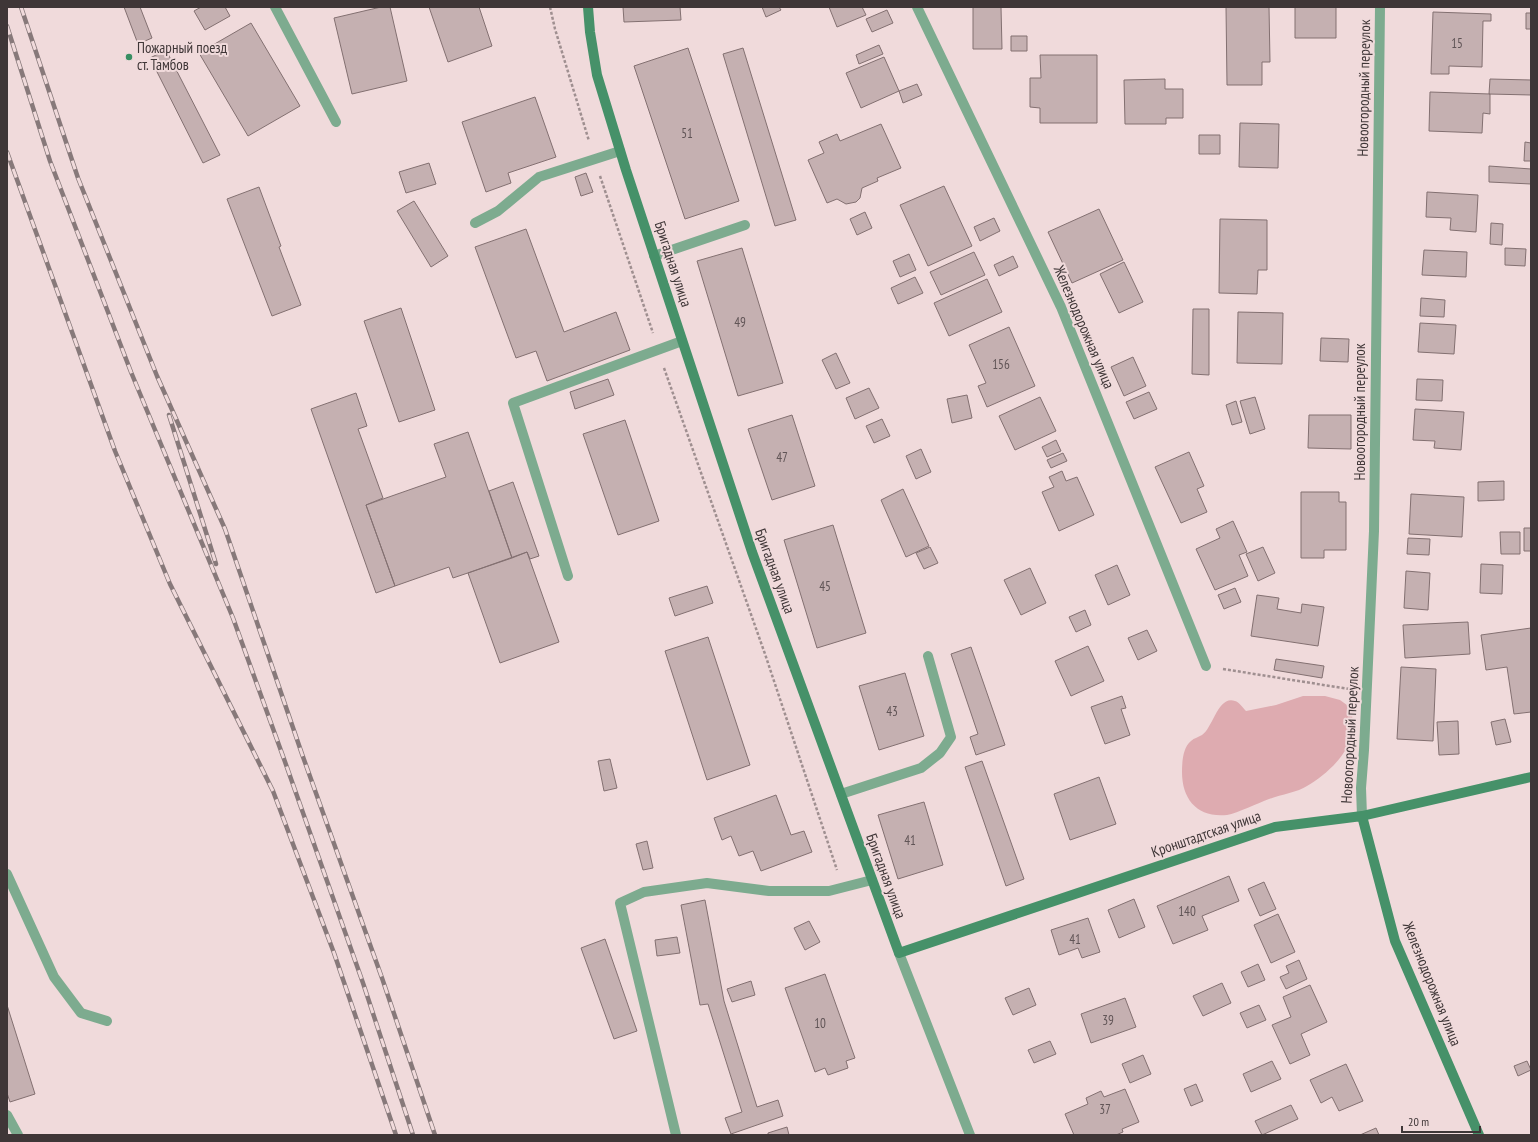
<svg xmlns="http://www.w3.org/2000/svg" width="1538" height="1142" font-family="'PT Sans Narrow',sans-serif">
  <style>
    .green { fill: #deabb0 }
    .building { fill: #c5b0b1; stroke: #837071 }
    .lines { fill: none; stroke-linecap: round; stroke-linejoin: round }
    .path { stroke: #9f8f90; stroke-width: 2.5; stroke-dasharray: 3 2; stroke-linecap: butt }
    .lane { stroke: #7dab8f; stroke-width: 10 }
    .street { stroke: #7dab8f; stroke-width: 10 }
    .secondary { stroke: #469169; stroke-width: 10 }
    .rail-casing { stroke: #87797a; stroke-width: 4.5 }
    .rail { stroke: #f0dadb; stroke-width: 3; stroke-dasharray: 9; stroke-linecap: butt }
    .poi-dot { fill: #378e62; stroke: #f0dadb; stroke-width: 1.5 }
    .labels { text-anchor: middle; stroke-width: 4; stroke-linejoin: round; paint-order: stroke }
    .number-label { font-size: 13px; fill: #605456 }
    .poi-label { font-size: 15px; fill: #3f3637; stroke: #f0dadb; text-anchor: start }
    .street-label { font-size: 15px; fill: #3f3637; stroke: #f0dadb }
  </style>
  <rect width="100%" height="100%" fill="#f0dadb"/>
  <path class="green" d="M1303,696H1325L1340,700L1351,708C1352,716 1354,725 1353,732C1348,755 1326,775 1307,786C1298,792 1280,795 1269,799C1258,803 1238,813 1227,815C1198,818 1182,800 1182,772C1182,762 1183,747 1191,741C1194,738 1199,737 1202,735C1213,728 1218,695 1235,701C1239,702 1243,708 1246,711L1276,705Z"/>
  <path class="building" d="M124,7H140L152,38L138,44Z
    M201,7H225L230,16L205,30L194,11Z
    M381,7H390L407,81L352,94L334,18Z
    M429,7H479L492,46L448,62Z
    M623,7H680L681,20L624,22Z
    M762,7H779L781,10L766,17Z
    M829,7H862L866,15L837,27Z
    M973,7H1001L1002,49H973Z
    M1226,7H1269L1270,62H1262V85H1227Z
    M1295,7H1336V38H1295Z
    M887,10L893,23L872,32L866,19Z
    M1433,12L1491,14V21H1483L1482,67L1449,66V74H1431Z
    M1526,13H1531V29H1526Z
    M251,23L300,106L248,136L199,53Z
    M1011,36H1027V51H1011Z
    M879,45L883,54L859,64L856,55Z
    M688,48L739,201L685,219L634,66Z
    M743,48L796,220L775,226L723,54Z
    M166,50L220,155L203,163L150,58Z
    M1040,55H1097V123H1040V108L1030,107V78H1041Z
    M884,57L899,91L861,108L846,73Z
    M1165,79V89H1183V118H1166V124H1125L1124,80Z
    M1490,79L1531,80V95L1489,94Z
    M917,84L922,95L903,103L899,91Z
    M1430,92L1490,94V114L1483,113L1482,133L1429,131Z
    M535,97L556,157L508,173L511,183L486,192L462,122Z
    M1240,123L1279,124L1278,168L1239,167Z
    M881,124L901,168L877,178L878,181L862,188L860,198L856,202L846,204L837,199L827,203L808,160L824,153L819,142L837,134L840,141Z
    M1199,135H1220V154H1199Z
    M1525,142L1531,143V161H1524Z
    M429,163L436,184L406,193L399,172Z
    M1489,166L1531,169V184L1489,182Z
    M586,173L593,192L581,196L575,177Z
    M944,186L972,246L928,266L900,205Z
    M259,187L281,246L279,247L301,305L272,316L227,199Z
    M1427,192L1478,195L1476,232L1450,230L1451,218L1426,217Z
    M414,201L448,256L431,267L397,211Z
    M1099,209L1123,260L1072,283L1048,232Z
    M865,212L872,228L857,235L850,219Z
    M994,218L1000,231L980,241L974,227Z
    M1220,219L1267,220V270H1258L1257,294L1219,293Z
    M1491,223L1503,224L1502,245L1490,244Z
    M526,229L564,332L616,312L630,350L547,381L536,351L516,358L475,247Z
    M742,248L783,383L738,396L697,261Z
    M1505,248L1526,249L1525,266L1505,265Z
    M1424,250L1467,252L1466,277L1422,275Z
    M974,252L985,275L941,295L930,272Z
    M909,254L916,270L900,277L893,261Z
    M1013,256L1018,267L999,276L994,265Z
    M1124,262L1143,302L1119,313L1100,274Z
    M915,277L923,293L898,304L891,288Z
    M987,279L1002,312L949,336L934,303Z
    M1421,298L1445,300L1444,317L1420,316Z
    M401,308L435,410L399,422L364,321Z
    M1193,309H1209V375L1192,374Z
    M1238,312L1283,313L1282,364L1237,363Z
    M1420,323L1456,325L1454,354L1418,352Z
    M1009,327L1035,386L987,407L978,386L986,383L969,345Z
    M1321,338L1349,339L1348,362L1320,361Z
    M836,353L850,383L836,389L822,360Z
    M1133,357L1146,386L1124,396L1111,367Z
    M608,379L614,395L575,409L570,392Z
    M1417,379L1443,380L1442,401L1416,400Z
    M869,388L879,408L855,419L846,398Z
    M1149,392L1157,409L1134,419L1126,402Z
    M356,393L367,426L358,429L383,498L366,505L395,586L376,593L311,409Z
    M967,395L972,418L952,423L947,399Z
    M1040,397L1056,431L1015,450L999,416Z
    M1255,397L1265,429L1250,434L1240,401Z
    M1236,401L1242,422L1232,425L1226,405Z
    M1415,409L1464,412L1461,450L1434,448L1435,441L1413,440Z
    M792,415L815,486L772,500L748,429Z
    M1309,415H1351V449L1308,448Z
    M882,419L890,436L874,443L866,426Z
    M625,420L659,521L618,535L583,434Z
    M468,432L512,558L453,578L449,567L395,586L366,505L446,477L434,444Z
    M1056,440L1061,451L1047,457L1042,447Z
    M921,449L931,472L916,479L906,456Z
    M1189,452L1204,486L1197,489L1207,512L1181,523L1155,467Z
    M1063,453L1067,461L1051,468L1047,460Z
    M1062,471L1066,481L1077,477L1094,515L1059,531L1042,492L1054,487L1049,477Z
    M1504,481V500L1478,501V482Z
    M513,482L539,556L530,559L527,552L512,558L489,491Z
    M903,489L929,546L906,557L881,500Z
    M1301,492H1339V502H1346V550H1324V558H1301Z
    M1411,494L1464,497L1462,537L1409,534Z
    M1233,521L1247,552L1239,555L1248,576L1215,590L1196,549L1220,538L1216,529Z
    M833,525L866,633L817,648L784,540Z
    M1524,528H1531V551H1524Z
    M1500,532H1520V554H1501Z
    M1408,538L1430,539L1429,555L1407,554Z
    M930,547L938,563L924,569L916,553Z
    M1263,547L1275,573L1258,581L1246,554Z
    M527,552L559,642L500,663L468,573Z
    M1481,564L1503,565L1502,594L1480,593Z
    M1117,565L1130,595L1108,605L1095,575Z
    M1030,568L1046,603L1021,615L1004,580Z
    M1406,571L1430,573L1428,610L1404,608Z
    M707,586L713,603L675,616L669,598Z
    M1235,588L1241,602L1224,609L1218,595Z
    M1257,595L1279,598L1277,609L1301,613L1302,604L1324,607L1318,646L1251,636Z
    M1085,610L1091,625L1076,632L1069,617Z
    M1468,622L1470,654L1405,658L1403,625Z
    M1531,628V712L1514,714L1507,667L1486,670L1481,635Z
    M1147,630L1157,651L1138,660L1128,638Z
    M708,637L750,765L707,780L665,651Z
    M1088,646L1104,681L1071,696L1055,661Z
    M971,647L1005,745L976,755L970,737L978,734L951,654Z
    M1276,659L1324,666L1322,678L1274,670Z
    M1401,667L1436,669L1433,741L1397,739Z
    M905,673L924,736L879,750L859,686Z
    M1122,696L1126,708L1121,709L1130,735L1105,744L1091,707Z
    M1505,719L1511,742L1496,745L1491,722Z
    M1458,721L1459,754L1439,755L1437,722Z
    M610,759L617,788L604,791L598,761Z
    M982,761L1024,879L1006,886L965,767Z
    M1099,777L1116,824L1070,840L1054,794Z
    M776,795L791,835L804,831L812,852L761,871L753,851L739,856L731,836L722,840L714,818Z
    M924,802L943,865L898,879L878,815Z
    M647,841L653,868L643,870L636,844Z
    M1229,876L1239,901L1202,916L1208,930L1173,944L1157,906Z
    M1264,882L1276,909L1260,916L1248,889Z
    M1134,899L1145,927L1119,938L1108,910Z
    M705,900L724,1001L757,1107L778,1100L783,1116L731,1134L725,1118L742,1112L708,1004L700,1005L681,905Z
    M1278,914L1295,952L1271,963L1254,925Z
    M1088,918L1100,952L1082,958L1078,948L1059,955L1051,930Z
    M809,921L820,942L805,950L794,928Z
    M677,937L680,953L657,956L655,940Z
    M605,939L637,1031L614,1039L581,948Z
    M1299,960L1307,979L1286,989L1280,977L1289,973L1286,966Z
    M1258,964L1265,980L1248,987L1241,972Z
    M825,974L855,1058L846,1061L848,1068L828,1075L825,1068L815,1072L785,988Z
    M751,981L755,995L732,1002L727,989Z
    M1222,983L1231,1003L1203,1016L1193,996Z
    M1310,985L1327,1022L1301,1034L1310,1055L1290,1064L1272,1025L1291,1017L1283,997Z
    M1029,988L1036,1005L1013,1015L1005,998Z
    M1125,998L1136,1027L1091,1043L1081,1014Z
    M7,1005L35,1094L10,1102L7,1093Z
    M1259,1005L1266,1020L1247,1028L1240,1013Z
    M1050,1041L1056,1054L1034,1063L1028,1050Z
    M1143,1055L1151,1074L1130,1083L1122,1064Z
    M1272,1061L1281,1079L1251,1092L1243,1074Z
    M1527,1061L1531,1070L1518,1076L1514,1066Z
    M1346,1064L1363,1101L1339,1111L1332,1097L1321,1103L1310,1080Z
    M1196,1084L1203,1101L1191,1106L1184,1089Z
    M1125,1089L1139,1122L1122,1129L1123,1132L1116,1135H1074L1065,1114L1088,1104L1086,1098L1101,1091L1104,1097Z
    M1291,1105L1298,1119L1262,1135L1255,1121Z
    M787,1127L789,1135H768V1133Z
    M1376,1128L1379,1135H1360Z"/>
  <g class="lines">
    <path class="path" d="M550,7L555,29L589,141
      M600,176L653,333
      M664,368L765,654L837,870
      M1223,669L1349,689"/>
    <path class="lane" d="M275,7L336,122
      M475,223L498,211L539,177L620,151
      M654,256L745,225
      M568,576L513,403L682,341
      M841,794L921,768L940,753L951,737L928,656
      M7,874L54,977L81,1013L107,1021
      M7,1115L18,1135
      M676,1135L620,903L644,892L707,883L769,891H829L872,880"/>
    <path class="street" d="M917,7L1061,307L1206,666
      M1362,816L1361,788L1364,750L1374,531L1380,7
      M899,953L970,1135"/>
    <path class="secondary" d="M588,7L590,32L597,75L626,170L752,552L899,953L1275,827L1362,816L1531,777
      M1362,816L1395,941L1479,1135"/>
    <defs>
      <path id="rail" d="M21,7L78,178L157,376L225,529L302,754L382,978L435,1135
        M7,26L50,161L131,372L233,618L284,759L363,983L413,1135
        M7,152L115,451L170,584L273,791L334,953L396,1135
        M169,415L216,564"/>
    </defs>
    <use href="#rail" class="rail-casing"/>
    <use href="#rail" class="rail"/>
  </g>
  <circle class="poi-dot" cx="129" cy="57" r="4"/>
  <g class="labels">
    <g class="number-label">
      <text x="1457" y="48">15</text>
      <text x="687" y="138">51</text>
      <text x="740" y="327">49</text>
      <text x="1001" y="369">156</text>
      <text x="782" y="462">47</text>
      <text x="825" y="591">45</text>
      <text x="892" y="716">43</text>
      <text x="910" y="845">41</text>
      <text x="1187" y="916">140</text>
      <text x="1075" y="944">41</text>
      <text x="1108" y="1025">39</text>
      <text x="820" y="1028">10</text>
      <text x="1105" y="1114">37</text>
    </g>
    <g class="poi-label">
      <text x="137" y="53">Пожарный поезд<tspan x="137" dy="17">ст. Тамбов</tspan></text>
    </g>
    <g class="street-label">
      <text transform="translate(1364 88) rotate(-89)" y="5">Новоогородный переулок</text>
      <text transform="translate(673 264) rotate(72)" y="5">Бригадная улица</text>
      <text transform="translate(1084 327) rotate(67)" y="5">Железнодорожная улица</text>
      <text transform="translate(1360 412) rotate(-90)" y="5">Новоогородный переулок</text>
      <text transform="translate(775 571) rotate(70)" y="5">Бригадная улица</text>
      <text transform="translate(1350 735) rotate(-87)" y="5">Новоогородный переулок</text>
      <text transform="translate(1206 834) rotate(-19)" y="5">Кронштадтская улица</text>
      <text transform="translate(886 876) rotate(70)" y="5">Бригадная улица</text>
      <text transform="translate(1432 984) rotate(68)" y="5">Железнодорожная улица</text>
    </g>
  </g>
  <rect width="1538" height="1142" fill="none" stroke="#3f3637" stroke-width="16"/>
  <path d="M1402 1126v6h78v-6" fill="none" stroke="#3f3637" stroke-width="2"/>
  <text x="1408" y="1126" font-size="12" fill="#3f3637" stroke="#f0dadb" stroke-width="3" paint-order="stroke">20 m</text>
</svg>
